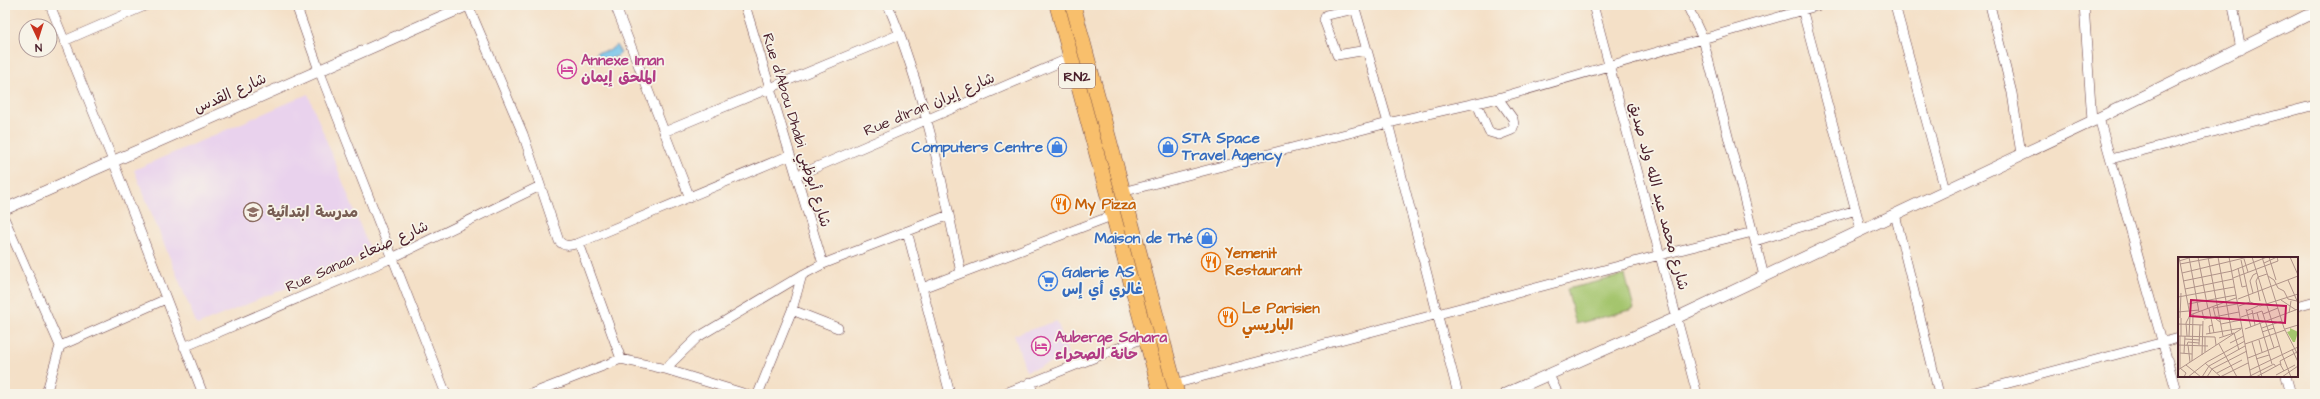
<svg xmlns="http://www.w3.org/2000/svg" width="2320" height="399" font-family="'Architects Daughter','Playpen Sans Arabic',sans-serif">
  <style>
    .built { fill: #e9d2ed }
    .pitch { fill: #a4c56d; stroke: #77724c }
    .water { fill: #6dc0e9; stroke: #5c708a }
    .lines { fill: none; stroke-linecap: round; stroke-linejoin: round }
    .minor-casing { stroke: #643c42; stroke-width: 10 }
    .tertiary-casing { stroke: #643c42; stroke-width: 12 }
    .trunk-casing { stroke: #643c42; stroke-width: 16 }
    .minor { stroke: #fff; stroke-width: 9 }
    .tertiary { stroke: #fff; stroke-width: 11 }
    .trunk { stroke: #f8bf6c; stroke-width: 15 }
    .labels { text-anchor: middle; stroke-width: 3.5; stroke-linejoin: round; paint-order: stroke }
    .shield { fill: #f7f3e8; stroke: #7e5f64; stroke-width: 1 }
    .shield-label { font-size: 14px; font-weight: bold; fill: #4a1f2b }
    .hotel-label { font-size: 15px; font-weight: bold; fill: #b23c85; stroke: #f7f3e8; text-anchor: start }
    .street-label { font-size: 15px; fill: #4a1f2b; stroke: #f7f3e8 }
    .shop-label { font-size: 15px; font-weight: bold; fill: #366cbe; stroke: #f7f3e8; text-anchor: start }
    .food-label { font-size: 15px; font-weight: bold; fill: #c56008; stroke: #f7f3e8; text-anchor: start }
    .education-label { font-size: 15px; font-weight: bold; fill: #785e54; stroke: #f7f3e8; text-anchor: start }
    .inset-road { fill: none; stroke: #b09389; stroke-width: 1 }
    .view { fill: #c2185b; fill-opacity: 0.15; stroke: #c2185b; stroke-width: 2 }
    .inset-edge { fill: none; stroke: #4a1f2b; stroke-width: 2 }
  </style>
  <rect width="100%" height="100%" fill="#f7f3e8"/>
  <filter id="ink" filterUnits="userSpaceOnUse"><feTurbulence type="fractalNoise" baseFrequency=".025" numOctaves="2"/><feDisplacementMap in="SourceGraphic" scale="8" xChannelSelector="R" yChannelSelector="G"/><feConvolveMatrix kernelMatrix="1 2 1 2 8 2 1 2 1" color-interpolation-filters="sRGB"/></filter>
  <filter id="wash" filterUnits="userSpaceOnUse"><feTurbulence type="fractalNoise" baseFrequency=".012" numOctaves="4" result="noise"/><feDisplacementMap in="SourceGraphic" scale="16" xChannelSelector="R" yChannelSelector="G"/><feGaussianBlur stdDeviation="0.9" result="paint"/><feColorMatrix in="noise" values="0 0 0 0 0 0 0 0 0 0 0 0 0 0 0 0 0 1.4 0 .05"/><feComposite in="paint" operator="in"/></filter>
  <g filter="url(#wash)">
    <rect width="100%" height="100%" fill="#f4e0c7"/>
    <path class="built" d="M308,94L371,253L197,325L134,170Z
      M1057,321L1069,357L1026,371L1014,335Z"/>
    <path class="pitch" d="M1625,275L1634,309L1576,324L1567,289Z"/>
    <path class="water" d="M616,45L621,53L618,56L600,62L597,59V52L609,51Z"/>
  </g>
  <g filter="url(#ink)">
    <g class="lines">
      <defs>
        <path id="minor" d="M50,5L113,161L203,394
          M296,5L319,70L446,394
          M468,5L523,134L559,241C565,248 571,245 579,243L790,155
          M615,5L690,198
          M745,5L823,264
          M888,5C924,90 943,183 961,273
          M1354,5L1388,123L1458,394
          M1593,5L1697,394
          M1687,5L1703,39L1764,276
          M1801,5L1861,230
          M1895,5L1945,190
          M1990,5L2012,93L2021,154
          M2084,5L2092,121
          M2233,5L2241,50
          M2314,5L2315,15
          M1355,9L1326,15L1324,20L1337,55L1367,50
          M64,41L147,5
          M1477,104L1489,132L1499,135L1512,130L1514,125L1513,119L1498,98
          M2099,118L2177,394
          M664,132L900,34
          M2111,159L2315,105
          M796,176L1072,57
          M1122,192L1388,123L1498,98L1820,5
          M1895,214L1939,394
          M5,220L60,346L46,394
          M907,231L950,394
          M1755,241L1856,210
          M579,243L621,359
          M922,288L1114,215
          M2297,306L2315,301
          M792,310L838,328
          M60,346L166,299
          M184,347L392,258L540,186
          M665,369L698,337L802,275L823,264L949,215
          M1549,375L1558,394
          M2286,376L2291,394
          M1030,382L1033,394
          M1174,384L1660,255L1753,232
          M531,394L621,359L665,369L746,394
          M758,394L792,310L802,275
          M1003,394L1146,337
          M1967,394L2179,338"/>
        <path id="tertiary" d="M5,209L468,5
          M1505,394L1678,317L2099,118L2306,16L2315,15"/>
        <path id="trunk" d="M1057,5L1161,394
          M1073,5L1177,394"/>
      </defs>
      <use href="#minor" class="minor-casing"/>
      <use href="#tertiary" class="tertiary-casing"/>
      <use href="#trunk" class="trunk-casing"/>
      <use href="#minor" class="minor"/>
      <use href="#tertiary" class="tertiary"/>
      <use href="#trunk" class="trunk"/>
    </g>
  </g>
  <defs>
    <symbol id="hotel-ring" viewBox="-11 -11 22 22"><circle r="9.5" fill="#f7f3e8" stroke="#d1479c" stroke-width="1.5"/><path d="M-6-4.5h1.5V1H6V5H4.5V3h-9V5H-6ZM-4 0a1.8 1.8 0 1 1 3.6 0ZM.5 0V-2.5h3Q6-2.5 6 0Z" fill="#d1479c"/></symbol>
    <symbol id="shop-ring" viewBox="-11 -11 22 22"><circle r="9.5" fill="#f7f3e8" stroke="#3f7fe0" stroke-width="1.5"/><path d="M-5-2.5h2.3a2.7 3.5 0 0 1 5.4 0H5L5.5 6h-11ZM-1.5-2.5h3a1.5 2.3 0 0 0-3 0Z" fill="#3f7fe0"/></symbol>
    <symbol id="restaurant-ring" viewBox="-11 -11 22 22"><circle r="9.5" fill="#f7f3e8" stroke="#e8710a" stroke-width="1.5"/><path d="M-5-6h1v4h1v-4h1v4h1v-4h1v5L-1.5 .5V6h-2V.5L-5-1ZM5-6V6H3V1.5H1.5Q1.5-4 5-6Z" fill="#e8710a"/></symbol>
    <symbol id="school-ring" viewBox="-11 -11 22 22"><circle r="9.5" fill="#f7f3e8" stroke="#8d6e63" stroke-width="1.5"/><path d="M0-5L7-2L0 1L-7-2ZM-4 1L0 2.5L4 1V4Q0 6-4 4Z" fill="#8d6e63"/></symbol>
    <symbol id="supermarket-ring" viewBox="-11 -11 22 22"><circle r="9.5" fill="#f7f3e8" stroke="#3f7fe0" stroke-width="1.5"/><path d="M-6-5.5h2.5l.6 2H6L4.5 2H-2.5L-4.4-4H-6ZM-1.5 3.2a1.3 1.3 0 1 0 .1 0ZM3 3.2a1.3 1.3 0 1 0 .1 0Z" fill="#3f7fe0"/></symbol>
  </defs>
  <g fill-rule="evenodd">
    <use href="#hotel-ring" x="556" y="58" width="22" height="22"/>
    <use href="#shop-ring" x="1046" y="136" width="22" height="22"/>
    <use href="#shop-ring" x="1157" y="136" width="22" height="22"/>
    <use href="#restaurant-ring" x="1050" y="193" width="22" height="22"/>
    <use href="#school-ring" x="242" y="201" width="22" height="22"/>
    <use href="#shop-ring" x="1196" y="227" width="22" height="22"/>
    <use href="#restaurant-ring" x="1200" y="251" width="22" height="22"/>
    <use href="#supermarket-ring" x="1037" y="270" width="22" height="22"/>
    <use href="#restaurant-ring" x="1217" y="306" width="22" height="22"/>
    <use href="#hotel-ring" x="1030" y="335" width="22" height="22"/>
  </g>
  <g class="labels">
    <rect class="shield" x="1059" y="64" width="36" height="24" rx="3"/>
    <g class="shield-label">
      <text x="1077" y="81">RN2</text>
    </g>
    <g class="hotel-label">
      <text x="581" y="65">Annexe Iman<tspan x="581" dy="17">الملحق إيمان</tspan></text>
      <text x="1055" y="342">Auberge Sahara<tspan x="1055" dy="17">حانة الصحراء</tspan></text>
    </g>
    <g class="street-label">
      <text transform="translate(230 93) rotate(-24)" y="5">شارع القدس</text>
      <text transform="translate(929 104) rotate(-23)" y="5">Rue d'Iran شارع إيران</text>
      <text transform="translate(797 130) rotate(73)" y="5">Rue d'Abou Dhabi شارع أبوظبي</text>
      <text transform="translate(1659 196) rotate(75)" y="5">شارع محمد عبد الله ولد صديق</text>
      <text transform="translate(357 256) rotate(-24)" y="5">Rue Sanaa شارع صنعاء</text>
    </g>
    <g class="shop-label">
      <text x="1182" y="143">STA Space<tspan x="1182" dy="17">Travel Agency</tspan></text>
      <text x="1043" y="152" text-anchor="end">Computers Centre</text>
      <text x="1193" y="243" text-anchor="end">Maison de Thé</text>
      <text x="1062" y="277">Galerie AS<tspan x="1062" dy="17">غالري أي إس</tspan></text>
    </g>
    <g class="food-label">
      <text x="1075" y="209">My Pizza</text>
      <text x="1225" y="258">Yemenit<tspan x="1225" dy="17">Restaurant</tspan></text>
      <text x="1242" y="313">Le Parisien<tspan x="1242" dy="17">الباريسي</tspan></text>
    </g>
    <g class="education-label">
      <text x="267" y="217">مدرسة ابتدائية</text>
    </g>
  </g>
  <g transform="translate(2178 257)">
    <rect width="120" height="120" fill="#f4e0c7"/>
    <path d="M112,71L120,75L117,85H115L109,75L112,74Z" fill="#a4c56d"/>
    <path class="inset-road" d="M1,0L12,58M11,0L21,55M20,0L30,52M30,0L45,79M40,0L54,77M51,0L73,120M74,0L104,97L113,120M84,0L106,71L120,98M91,0L98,23M112,0L120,18M66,2L70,15M63,3L72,45M1,4L14,0M86,6L99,0M2,7L39,0M60,11L64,30L68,29M4,16L70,0M90,19L96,23L100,31L106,34L110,42L119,44M55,21L100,4L99,0M110,23L120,46M5,24L54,14L89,0M7,32L55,22M75,36L72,24L75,18L79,16M0,40L56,30M60,42L120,19M103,43L118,53M82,44L78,24L80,20L89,17M10,47L58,38M61,49L72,45L82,49L120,37M35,50L38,62L42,65M31,51L36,76M36,51L59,47M68,52L73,70M74,53L77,68M24,54L26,62L61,55M68,54L80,49M0,55L21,53M79,56L94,107M111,56L113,44M75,57L84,54L96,91M85,57L100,51M63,60L75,56M2,61L3,36M0,67L25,68M43,67L63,63M84,71L104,64M67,72L120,52M107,72L120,68M84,75L96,71M28,77L64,71M32,77L31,69L35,68M0,79L37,80L38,88M3,79V61M9,79L8,66L12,58L58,41M11,79L12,59M41,81L56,76L61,93M7,82L22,83M81,83L84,95M74,85L84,120M52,86L66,79M41,87L59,120M67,87L107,73M0,88L30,89M9,88L10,85L21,86M10,88L12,105M21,88L22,68M114,92L120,105M27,95V80M2,96L14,97M6,96L7,79M24,98L25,64M70,101L101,89M78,102L91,98M14,104L15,57M27,106L43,120M8,108L23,120M103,108L102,104L119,95M2,111L8,116L6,120M2,112V79M0,113L63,72M72,113L120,90M39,116L64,103M98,118L117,108M10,120L29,105L67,84M24,120L31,109L67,89M29,120L34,112L69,94M42,120L70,106M70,120L96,107L98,110M78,120L102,107L106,114M104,120L120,109"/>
    <path class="view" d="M13,43L108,49L107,66L12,59Z"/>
    <rect width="120" height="120" class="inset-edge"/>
  </g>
  <rect width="2320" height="399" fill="none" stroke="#f7f3e8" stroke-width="20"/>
  <g transform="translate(38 38) rotate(176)"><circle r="19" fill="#f7f3e8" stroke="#b29e9c"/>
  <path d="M0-3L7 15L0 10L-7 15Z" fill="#c8321e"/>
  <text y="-6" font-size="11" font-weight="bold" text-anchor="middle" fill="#4a1f2b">N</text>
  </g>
</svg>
